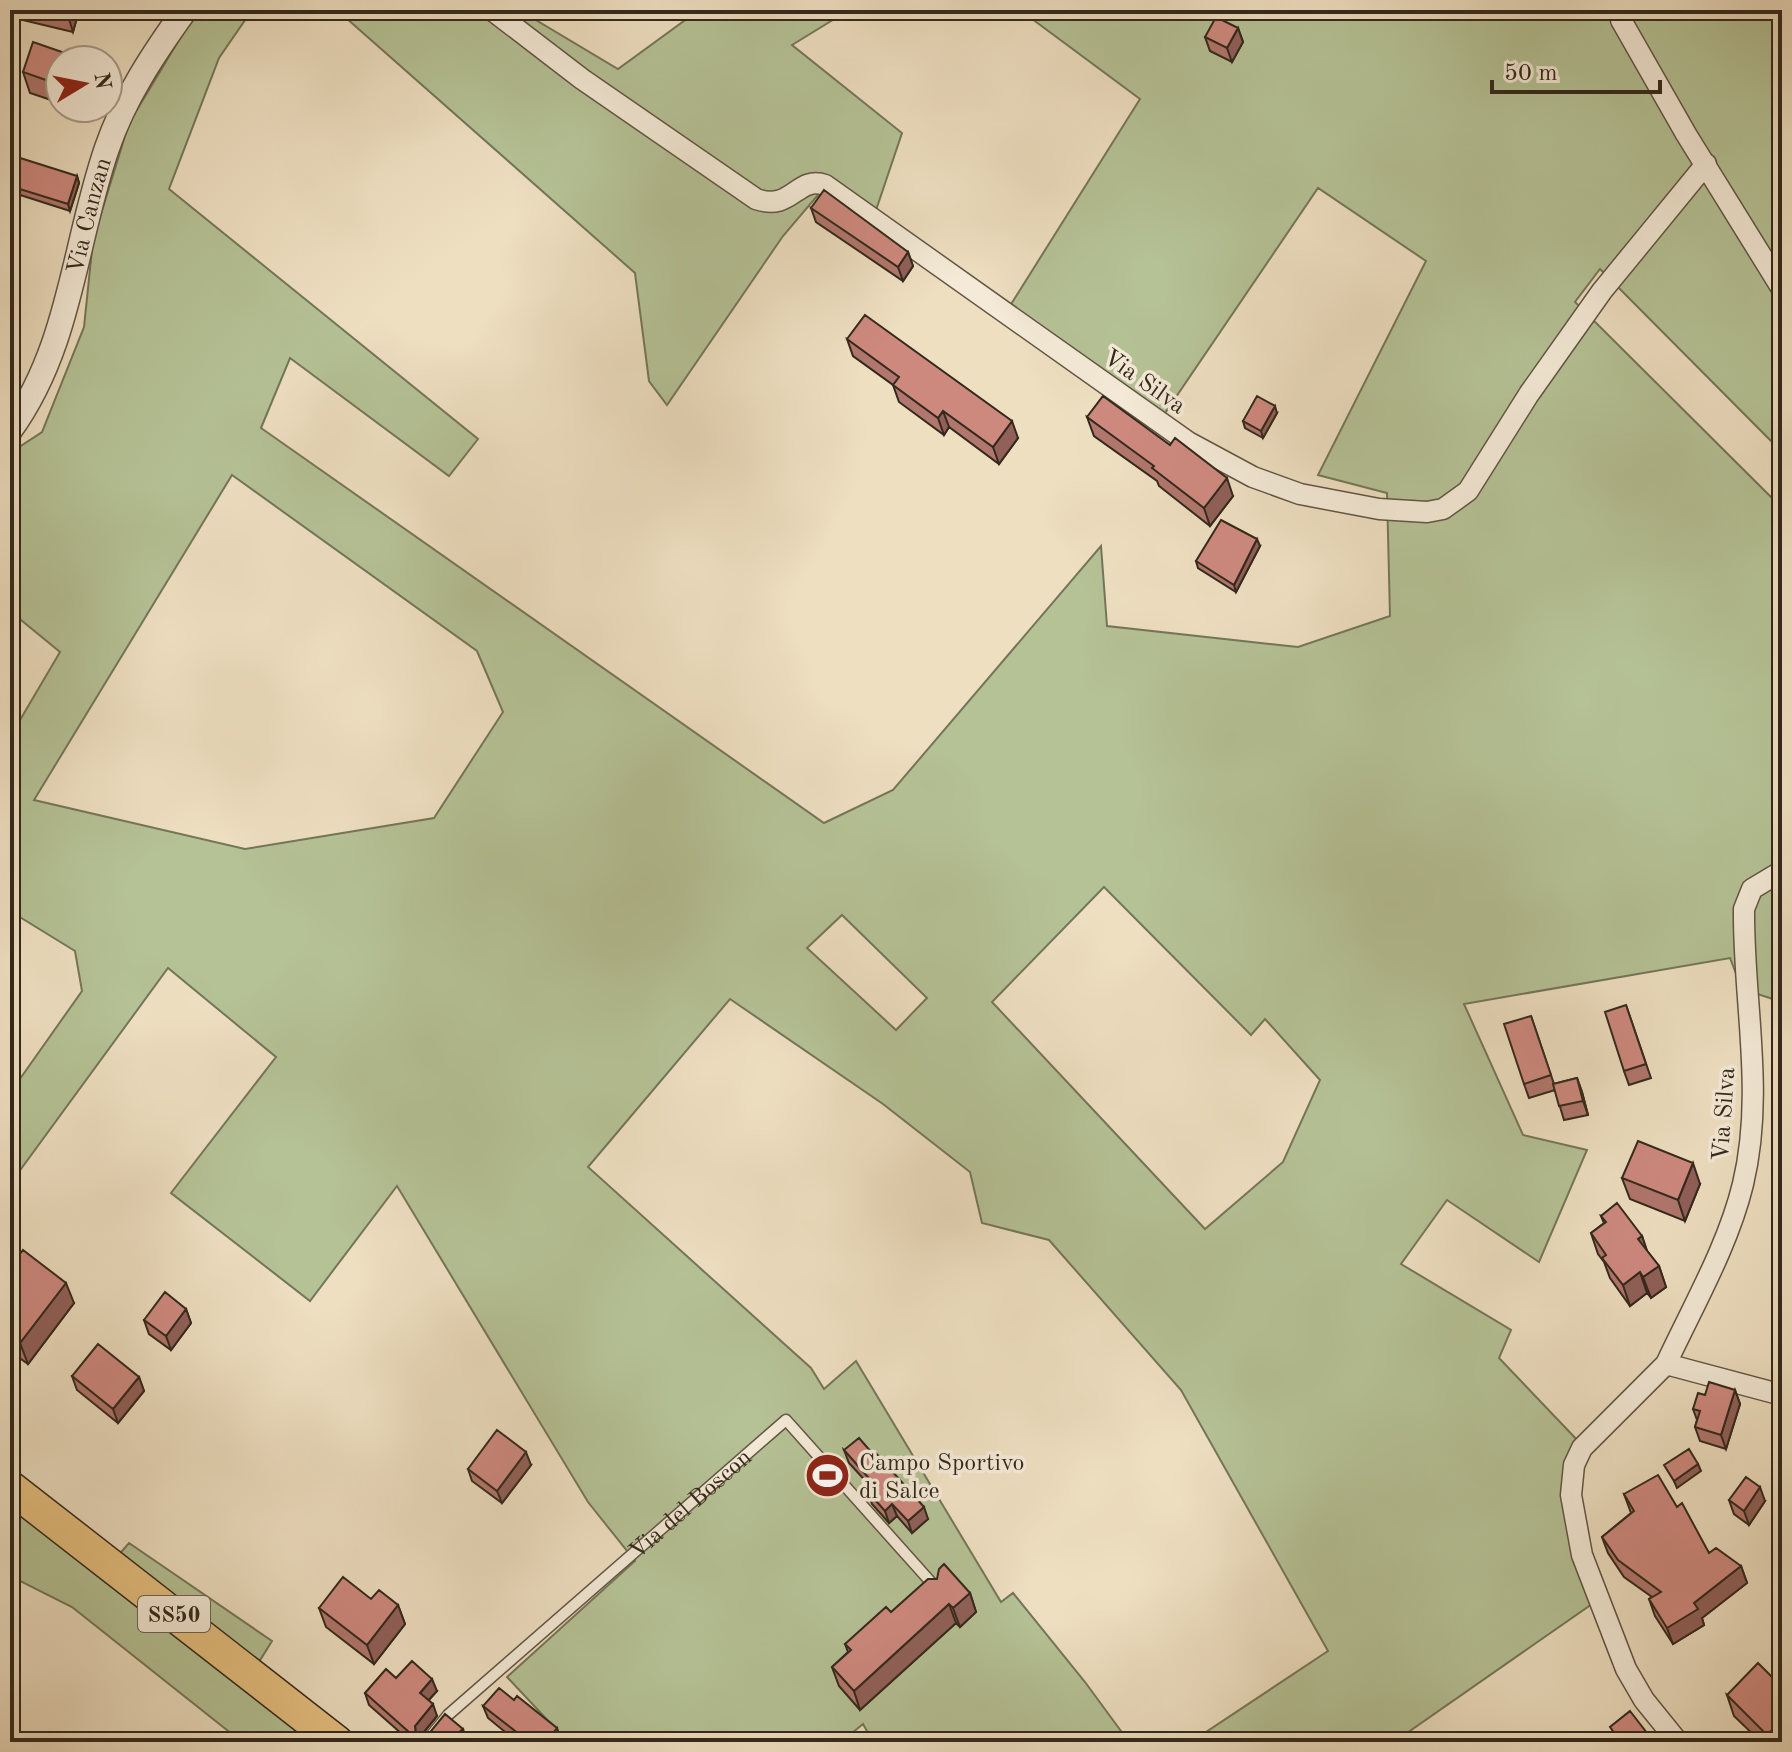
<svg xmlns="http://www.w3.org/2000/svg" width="1792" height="1752" font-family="'Old Standard TT',serif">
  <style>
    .green { fill: #b5c296; stroke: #747659; stroke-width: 2; fill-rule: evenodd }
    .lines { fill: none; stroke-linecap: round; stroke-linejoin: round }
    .service-casing { stroke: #625645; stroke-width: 13 }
    .minor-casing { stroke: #625645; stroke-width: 23 }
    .tertiary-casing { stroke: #625645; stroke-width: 27 }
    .primary-casing { stroke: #33291c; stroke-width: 35 }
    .service { stroke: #f4ead7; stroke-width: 10 }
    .minor { stroke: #f4ead7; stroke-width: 20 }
    .tertiary { stroke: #f4ead7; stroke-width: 24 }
    .primary { stroke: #e7c080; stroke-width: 32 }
    .wall { fill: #b1766d; stroke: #33291c; stroke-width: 2 }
    .shaded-wall { fill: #906059; stroke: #33291c; stroke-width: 2 }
    .building { fill: #ce897f; stroke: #33291c; stroke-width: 2 }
    .labels { text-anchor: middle; stroke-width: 7; stroke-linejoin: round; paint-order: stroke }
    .shield { fill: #f4ead7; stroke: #6d6354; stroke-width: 2 }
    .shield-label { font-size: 22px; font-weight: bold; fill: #33291c }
    .street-label { font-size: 24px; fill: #33291c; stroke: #f4ead7 }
    .poi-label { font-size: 24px; fill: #33291c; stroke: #f4ead7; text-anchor: start }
  </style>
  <rect width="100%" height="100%" fill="#eedfc1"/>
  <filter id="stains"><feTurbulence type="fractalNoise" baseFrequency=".0025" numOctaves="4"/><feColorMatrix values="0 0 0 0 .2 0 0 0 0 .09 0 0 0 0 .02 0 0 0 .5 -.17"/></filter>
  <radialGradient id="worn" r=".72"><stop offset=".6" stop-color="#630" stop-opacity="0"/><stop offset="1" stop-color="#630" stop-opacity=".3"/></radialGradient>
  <path class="green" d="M197,10H252L219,58L169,189L478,439L449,476L290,358L261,428L824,823L893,790L1101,546L1107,626L1298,647L1390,616L1387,493L1318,475L1426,261L1318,188L1163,416L1008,309L1140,99L1020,10H1782V452L1600,269L1575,302L1782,508V1002L1742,989L1730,958L1464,1004L1523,1135L1587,1150L1539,1262L1447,1200L1401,1264L1511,1330L1499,1358L1581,1444L1569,1470L1602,1597L1394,1742H1191L1328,1651L1181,1390L1049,1240L982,1223L970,1172L883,1104L730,999L588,1167L811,1368L824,1389L856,1361L1001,1602L1013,1593L1085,1682L1129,1742H873L863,1724L841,1742H568L507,1677L635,1561L588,1502L397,1186L310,1301L171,1193L276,1057L168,968L10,1184V1093L82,991L75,951L10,911V737L60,652L10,611V453L42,432L84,327L93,240L129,123ZM232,475L477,651L503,712L434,818L245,849L34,800ZM1104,887L1251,1035L1265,1019L1320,1080L1283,1162L1205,1229L992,1002ZM842,915L927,998L896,1030L807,948Z
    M337,10H519L618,69L699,10H849L792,45L902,133L874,216L823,189L783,236L667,405L649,381L635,273Z
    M10,1474L115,1559L129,1543L272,1641L254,1670L336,1742H242L72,1607L10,1576Z"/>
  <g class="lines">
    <defs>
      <g id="service">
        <path id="s1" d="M426,1742L448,1715L786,1420L937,1589"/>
      </g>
      <path id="minor" d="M492,10L582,79L756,199C792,212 797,175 825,185L1188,442L1253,477L1300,494L1379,509L1427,512L1443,509L1468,491L1529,394L1602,291L1706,164
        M1622,10L1621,20L1686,134L1782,289
        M1782,871L1752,889L1744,909C1743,1001 1765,1092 1743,1184C1728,1246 1693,1306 1666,1364L1782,1395
        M1666,1364L1582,1448L1574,1465L1571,1495L1582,1555L1626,1669L1644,1700L1678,1742"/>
      <g id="tertiary">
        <path id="s2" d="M10,430C71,346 74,243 107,148C124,98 154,53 185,10"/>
      </g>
      <path id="primary" d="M10,1487L337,1742"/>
    </defs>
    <use href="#service" class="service-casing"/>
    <use href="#minor" class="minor-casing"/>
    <use href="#tertiary" class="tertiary-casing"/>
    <use href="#primary" class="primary-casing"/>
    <use href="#service" class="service"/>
    <use href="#minor" class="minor"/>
    <use href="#tertiary" class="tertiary"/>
    <use href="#primary" class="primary"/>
  </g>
  <path class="wall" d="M10,10H79L73,32L10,17Z
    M1238,28L1243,42L1232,62L1210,51L1205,37Z
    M60,60V103L30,93L23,72Z
    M74,108H107L106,110L99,108L96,116Z
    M77,176L79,183L70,211L11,192L10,191V179Z
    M811,208L908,252L913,266L903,281L816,222Z
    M847,339L1018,438L999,464L949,427L944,435L899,402L893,385L853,356Z
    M1277,413L1263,438L1245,428L1243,421Z
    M1087,417L1233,496L1210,526L1159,486L1157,481L1094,436Z
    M1260,546L1236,592L1198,568L1196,561Z
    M1626,1005L1651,1078L1629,1085L1624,1071Z
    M1531,1016L1554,1084L1577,1078L1582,1092L1588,1115L1564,1120L1555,1090L1529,1098L1524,1084Z
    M1622,1178L1700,1184L1685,1221L1630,1199Z
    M1601,1216L1642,1236L1647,1251L1659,1266L1666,1287L1651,1298L1647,1293L1630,1306L1610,1278L1604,1262L1598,1254L1591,1233L1604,1223Z
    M10,1267L74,1303L28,1364L10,1351Z
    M186,1309L191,1323L171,1350L149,1334L144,1320Z
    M72,1376L139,1377L144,1391L118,1423L77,1390Z
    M1735,1390L1740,1404L1726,1449L1700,1441L1695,1427L1697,1420L1693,1409L1705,1395Z
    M844,1450L928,1519L912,1533L897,1516L889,1523L872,1504L868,1492L872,1488L849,1463Z
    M531,1465L502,1503L472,1481L468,1469Z
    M1624,1494L1677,1507L1709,1553L1741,1566L1747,1583L1702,1618L1704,1625L1673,1644L1655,1616L1649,1599L1652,1597L1624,1577L1608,1553L1602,1537L1631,1513Z
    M1729,1500L1765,1501L1749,1525L1734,1514Z
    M970,1593L976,1612L960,1627L956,1623L860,1710L839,1686L832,1667L848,1652L845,1644Z
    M1782,1596V1617L1775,1601Z
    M398,1605L405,1624L374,1664L326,1627L319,1608Z
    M396,1678L437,1691L428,1701L437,1716L420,1737L467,1741L411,1742L369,1705L365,1693Z
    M1727,1695L1782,1742H1761L1734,1716Z
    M483,1706L561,1740H515L488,1718Z"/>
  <path class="shaded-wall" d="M71,10H79L73,32L69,19Z
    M1238,28L1243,42L1232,62L1227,48Z
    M109,68L117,89L108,106V70Z
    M94,108H99L96,116Z
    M77,176L79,183L70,211L68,204Z
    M908,252L913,266L903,281L898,267Z
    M1275,406L1277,413L1263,438L1261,431Z
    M943,411L949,427L944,435L938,418Z
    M1012,421L1018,438L999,464L993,447Z
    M1227,478L1233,496L1210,526L1204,508Z
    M1257,539L1260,546L1236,592L1234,585Z
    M1577,1078L1582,1092L1588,1115L1583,1101Z
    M1693,1163L1700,1184L1685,1221L1678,1200Z
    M1642,1236L1649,1257L1638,1239Z
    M1659,1266L1666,1287L1651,1298L1643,1277Z
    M1640,1272L1647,1293L1630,1306L1623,1285Z
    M66,1283L74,1303L28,1364L20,1343Z
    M186,1309L191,1323L171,1350L166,1336Z
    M139,1377L144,1391L118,1423L113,1409Z
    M1735,1390L1740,1404L1726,1449L1721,1435Z
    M526,1452L531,1465L502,1503L497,1491Z
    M1698,1464L1701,1471L1677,1488L1674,1481Z
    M1760,1487L1765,1501L1749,1525L1744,1511Z
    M892,1504L897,1516L889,1523L885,1511Z
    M924,1507L928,1519L912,1533L908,1521Z
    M1741,1566L1747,1583L1702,1618L1704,1625L1673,1644L1667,1628L1694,1603Z
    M970,1593L976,1612L960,1627L953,1608Z
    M949,1604L956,1623L860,1710L854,1691Z
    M398,1605L405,1624L374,1664L367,1645Z
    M432,1679L437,1691L424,1705L420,1693Z
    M433,1704L437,1716L419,1738L416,1736L415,1726Z
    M1782,1720V1742H1769L1767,1735Z
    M557,1728L561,1740L559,1742H546Z
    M463,1729L467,1741L455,1742L453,1737Z"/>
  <path class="building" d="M30,10H71L69,19Z
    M1216,17L1238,28L1227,48L1205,37Z
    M33,42L85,60H60V85L23,72Z
    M17,157L77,176L68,204L10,186V179Z
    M824,190L908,252L898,267L811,208Z
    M865,315L1012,421L993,447L943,411L938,418L893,385L899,377L847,339Z
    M1103,396L1170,445L1175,438L1227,478L1204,508L1152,468L1154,466L1087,417Z
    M1257,396L1275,406L1261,431L1243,421Z
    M1221,520L1257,539L1234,585L1196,561Z
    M1626,1005L1646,1064L1624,1071L1605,1012Z
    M1531,1016L1551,1075L1524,1084L1504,1024Z
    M1577,1078L1583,1101L1559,1106L1553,1084Z
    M1638,1141L1693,1163L1678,1200L1622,1178Z
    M1617,1203L1642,1236L1638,1239L1659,1266L1643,1277L1640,1272L1623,1285L1602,1258L1606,1255L1591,1233L1606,1222L1601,1216Z
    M23,1250L66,1283L20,1343L10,1336V1267Z
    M165,1292L186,1309L166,1336L144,1320Z
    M98,1344L139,1377L113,1409L72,1376Z
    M1709,1382L1735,1390L1721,1435L1695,1427L1700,1411L1693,1409L1698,1393L1705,1395Z
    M497,1430L526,1452L497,1491L468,1469Z
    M859,1438L872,1453L874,1451L924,1507L908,1521L892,1504L885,1511L868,1492L875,1485L844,1450Z
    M1689,1449L1698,1464L1674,1481L1664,1465Z
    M1658,1475L1677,1507L1682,1503L1709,1553L1716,1548L1741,1566L1694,1603L1698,1609L1667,1628L1649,1599L1661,1592L1618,1560L1602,1537L1634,1511L1624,1494Z
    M1746,1477L1760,1487L1744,1511L1729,1500Z
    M944,1564L970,1593L953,1608L949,1604L854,1691L832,1667L851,1650L845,1644L886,1607L891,1612L928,1579H937L939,1569Z
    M343,1577L371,1599L379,1590L398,1605L367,1645L319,1608Z
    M1782,1596V1610L1775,1601Z
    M412,1661L432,1679L420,1693L433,1704L415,1726L416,1736L421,1738L427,1736L445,1714L463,1729L453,1737L460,1742H419V1741L365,1693L386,1669L396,1678Z
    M1758,1663L1782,1687V1720L1767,1735L1727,1695Z
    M499,1688L514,1700L517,1696L557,1728L546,1742H513L519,1734L483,1706Z
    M1630,1711L1654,1742H1611L1608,1739L1615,1734L1610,1727Z
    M864,1734L869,1742H850Z"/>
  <defs>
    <symbol id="stadium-disc" viewBox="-11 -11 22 22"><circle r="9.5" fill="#8f2418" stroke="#f4ead7"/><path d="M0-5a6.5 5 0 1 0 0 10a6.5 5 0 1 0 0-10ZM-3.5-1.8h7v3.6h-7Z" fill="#fff"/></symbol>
  </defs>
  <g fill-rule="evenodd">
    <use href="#stadium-disc" x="802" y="1450" width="51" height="51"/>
  </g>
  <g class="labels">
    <rect class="shield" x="138" y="1596" width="72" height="36" rx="6"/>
    <g class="shield-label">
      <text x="174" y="1622">SS50</text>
    </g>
    <g class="street-label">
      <text dy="8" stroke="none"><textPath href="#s2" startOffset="230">Via Canzan</textPath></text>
      <text transform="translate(1145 381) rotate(35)" y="8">Via Silva</text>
      <text transform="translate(1723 1114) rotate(-86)" y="8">Via Silva</text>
      <text dy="8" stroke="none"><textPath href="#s1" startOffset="356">Via del Boscon</textPath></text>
    </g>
    <g class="poi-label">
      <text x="859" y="1470">Campo Sportivo<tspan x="859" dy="28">di Salce</tspan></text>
    </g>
  </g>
  <rect width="1792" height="1752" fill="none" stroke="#eedfc1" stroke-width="40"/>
  <rect x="12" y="12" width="1768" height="1728" fill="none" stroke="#33291c" stroke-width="4"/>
  <rect x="20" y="20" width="1752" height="1712" fill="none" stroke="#33291c" stroke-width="2"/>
  <g transform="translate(84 84) rotate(80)"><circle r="38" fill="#f4ead7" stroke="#a79d8c" stroke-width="2"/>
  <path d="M0-6L14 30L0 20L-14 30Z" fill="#8f2418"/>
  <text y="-12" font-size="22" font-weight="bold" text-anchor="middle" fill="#33291c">N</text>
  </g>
  <path d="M1492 80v12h168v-12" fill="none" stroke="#33291c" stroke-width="4"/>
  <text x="1504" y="80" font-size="24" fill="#33291c" stroke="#f4ead7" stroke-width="6" paint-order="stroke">50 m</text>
  <rect width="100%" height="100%" filter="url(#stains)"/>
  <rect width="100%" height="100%" fill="url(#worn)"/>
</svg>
